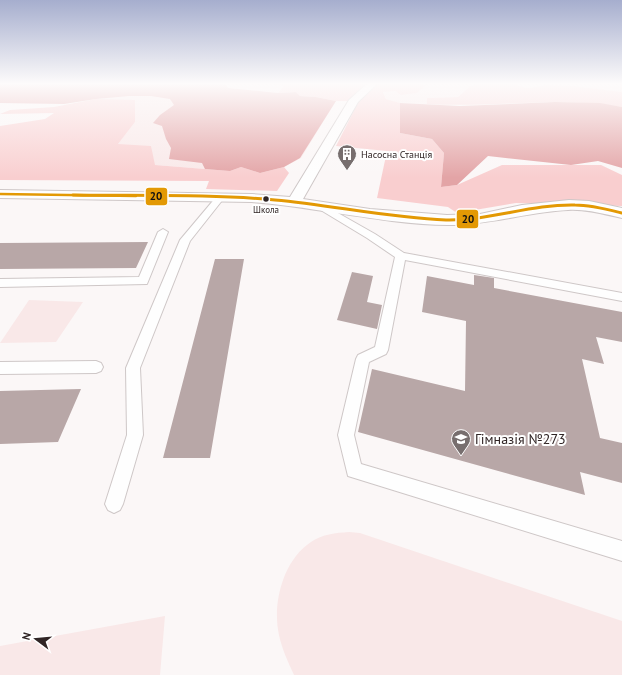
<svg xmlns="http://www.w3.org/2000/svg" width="622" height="675" font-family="'PT Sans',sans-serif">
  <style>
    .green { fill: #f9e8e8 }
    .forest { fill: #f9cecf }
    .water { fill: #e3a4a6 }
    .building { fill: #b8a7a7 }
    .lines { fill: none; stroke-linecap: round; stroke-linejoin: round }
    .lane-casing { stroke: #cec7c7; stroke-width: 2 }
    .street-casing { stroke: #cec7c7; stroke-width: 2 }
    .lane { fill: #fefefe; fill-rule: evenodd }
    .street { fill: #fefefe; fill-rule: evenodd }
    .bus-1-far1-casing { stroke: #fff; stroke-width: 4.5 }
    .bus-1-casing { stroke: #fff; stroke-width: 5.5 }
    .bus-1-far1 { stroke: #e39904; stroke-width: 2.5 }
    .bus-1 { stroke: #e39904; stroke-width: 3 }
    .bus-dot { fill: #302525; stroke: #fff; stroke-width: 1.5 }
    .labels { text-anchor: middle; stroke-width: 4; stroke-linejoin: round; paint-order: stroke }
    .far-bus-label { font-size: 9px; fill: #302525; stroke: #fff }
    .far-poi-label { font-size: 10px; fill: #302525; stroke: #fff; text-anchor: start }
    .near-poi-label { font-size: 14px; fill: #302525; stroke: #fff; text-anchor: start }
    .line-badge { stroke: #fff; stroke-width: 1.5 }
    .pale-badge-label { font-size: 11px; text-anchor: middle; font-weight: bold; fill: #111 }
  </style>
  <rect width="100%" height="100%" fill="#fbf7f7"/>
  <path class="green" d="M184,83L336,101L301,158L284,167L260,173L241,167L230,171L155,165L117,145L135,122L100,99Z
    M225,83H268L285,86L278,93L228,88Z
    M416,83H485L470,86L458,97L428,98L427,104L400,103L386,99L383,91L426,85Z
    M500,83H622V92L546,85L528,88Z
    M29,300L83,302L56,342L0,343Z
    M349,532L360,533L622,621V675H294C288,662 282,649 279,635C272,604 283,560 311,542C323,534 335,533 349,532Z
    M165,616L160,675H0V646Z"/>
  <path class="forest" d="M268,83H416L426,85L417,93L401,95L395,91L383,92L386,99L400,103V133L432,139L444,153L441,187L457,185L502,165H601L622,175V206L516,203L457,213L448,207L377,198L387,151L336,146L359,101H336L316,97L300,96L296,92L278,93L284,86Z
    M485,83H507L528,88L546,85L573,86L622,92V107C558,96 492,108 427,104V98L458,97L470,86Z
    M96,99L135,100V122L118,144L151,146L155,165L230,171L241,167L260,173L284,167L289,173L277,191L206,189L209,181L0,180V126L45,119L54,113L0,114L10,110L54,107Z"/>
  <path class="water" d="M0,83H225L228,88L278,93L296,92L300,96L316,97L336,101L300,158L284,167L260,173L241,167L230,171L205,169L202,163L169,159L171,148L166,139L162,126L153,123L160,115L174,105L170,99L151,96H129L96,99L64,104L0,103Z
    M555,102L600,103L622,107V168L598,161L571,165L488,156L457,185L441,187L444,153L432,139L400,133V103L460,106Z"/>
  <path class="building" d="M148,242L136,268L0,269V243Z
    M215,259H244L210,458H163Z
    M352,272L373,276L367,302L382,305L377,329L337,320Z
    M474,275L494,278V288L622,312V342L596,337L604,364L582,359L600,438L622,443V483L580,472L585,495L358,432L372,369L465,391L466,321L422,312L427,276L474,285Z
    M81,389L58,442L0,444V391Z"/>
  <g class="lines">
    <defs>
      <path id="lane" d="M220,195L224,198L190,241L140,368L143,435L123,504L120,510L114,513L108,510L105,504L127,435L126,368L180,240L217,196Z
        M322,204L375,234L404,253L622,293V301L405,260L388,350L386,354L369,362L354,435L361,464L622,541V561L348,476L338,435L356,359L358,355L375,347L395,257L367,238L319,209L317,207L319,205Z
        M163,229L168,232L147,284L0,287V279L139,277L158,232Z
        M96,361L101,363L103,367L101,371L96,373L0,374V362Z"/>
      <path id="street" d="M368,83H378L358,102L303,199L370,209L447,215L480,214L522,205L569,200L589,201L622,208V218C604,214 586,209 568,210C527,212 489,225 448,225C382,224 318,207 252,202L0,198V190L252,194L290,197L349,100Z"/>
    </defs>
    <use href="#lane" class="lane-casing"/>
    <use href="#street" class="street-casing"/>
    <use href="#lane" class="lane"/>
    <use href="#street" class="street"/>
    <defs>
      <path id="bus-1-far1" d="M0,194L136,196"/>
      <path id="bus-1" d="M73,195C140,196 209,194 275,200C332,205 388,218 446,220C489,221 531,204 575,205C591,205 606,209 622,213"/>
    </defs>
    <use href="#bus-1-far1" class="bus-1-far1-casing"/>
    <use href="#bus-1" class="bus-1-casing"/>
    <use href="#bus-1-far1" class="bus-1-far1"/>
    <use href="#bus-1" class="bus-1"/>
  </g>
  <linearGradient id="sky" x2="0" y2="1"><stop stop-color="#a6aece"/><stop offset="0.47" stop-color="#fdfbfb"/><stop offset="1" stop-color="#fdfbfb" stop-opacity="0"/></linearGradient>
  <rect width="622" height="178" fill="url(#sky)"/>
  <defs>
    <symbol id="building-pin" viewBox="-11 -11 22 30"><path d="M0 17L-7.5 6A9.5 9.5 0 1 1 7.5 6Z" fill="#776e6e" stroke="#fff"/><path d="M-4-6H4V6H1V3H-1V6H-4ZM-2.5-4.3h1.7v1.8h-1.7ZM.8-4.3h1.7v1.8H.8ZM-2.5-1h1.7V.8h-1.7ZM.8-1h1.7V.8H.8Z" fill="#fff"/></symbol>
    <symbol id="school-pin" viewBox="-11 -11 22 30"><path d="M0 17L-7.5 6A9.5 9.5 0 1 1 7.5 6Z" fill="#776e6e" stroke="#fff"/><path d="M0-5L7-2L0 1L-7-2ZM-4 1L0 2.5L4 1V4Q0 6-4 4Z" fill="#fff"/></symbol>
  </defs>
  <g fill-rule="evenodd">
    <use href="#building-pin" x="336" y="143" width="22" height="30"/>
    <use href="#school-pin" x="450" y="428" width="22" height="30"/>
  </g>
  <circle class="bus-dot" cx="266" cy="199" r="3.5"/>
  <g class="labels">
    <g class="far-bus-label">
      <text x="266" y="213">Школа</text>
    </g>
    <g class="far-poi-label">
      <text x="361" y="158">Насосна Станція</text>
    </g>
    <g class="near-poi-label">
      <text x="475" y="444">Гімназія №273</text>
    </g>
  </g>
  <g class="line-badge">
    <rect x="145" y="187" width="23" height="19" rx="4" fill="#e39904"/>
    <rect x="456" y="209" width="23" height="20" rx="4" fill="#e39904"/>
  </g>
  <g class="pale-badge-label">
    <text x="156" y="200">20</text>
    <text x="468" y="223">20</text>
  </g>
  <g transform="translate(36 639) rotate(286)" stroke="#ffffff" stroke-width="3" paint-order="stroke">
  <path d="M0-3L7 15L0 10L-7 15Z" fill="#302525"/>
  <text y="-6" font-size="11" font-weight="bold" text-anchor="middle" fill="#302525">N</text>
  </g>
</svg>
